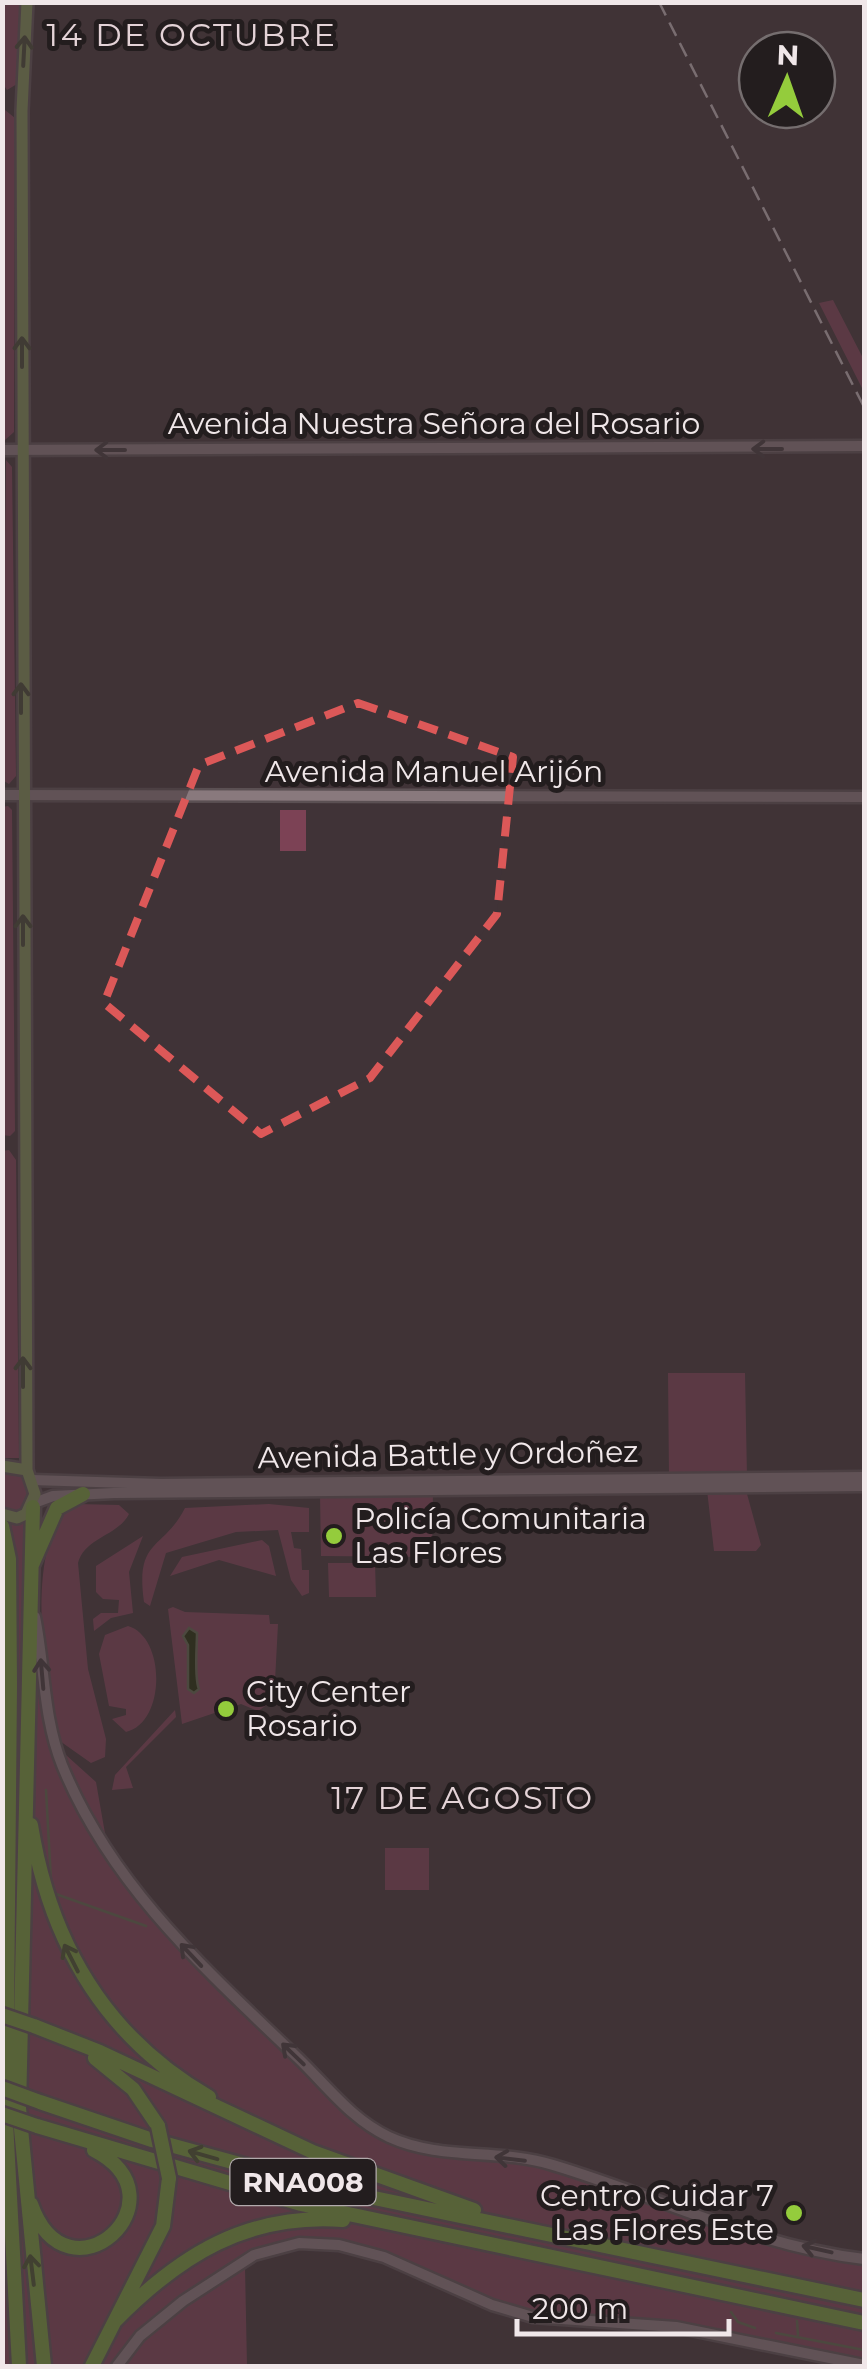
<svg xmlns="http://www.w3.org/2000/svg" width="867" height="2369" font-family="Montserrat,sans-serif">
  <style>
    .green { fill: #7c4255 }
    .water { fill: #1c2b05; stroke: #5c6349; stroke-width: 2.5 }
    .lines { fill: none; stroke-linecap: round; stroke-linejoin: round }
    .stream { stroke: #5c6349; stroke-width: 2.5 }
    .secondary-casing { stroke: #5b5053; stroke-width: 15 }
    .primary-casing { stroke: #5b5053; stroke-width: 16 }
    .highway-casing { stroke: #5b5053; stroke-width: 19 }
    .secondary { stroke: #89797d; stroke-width: 10 }
    .primary { stroke: #7c8e55; stroke-width: 11 }
    .highway { stroke: #749c3b; stroke-width: 14 }
    .rail { stroke: #beb4b6; stroke-width: 2.5; stroke-dasharray: 15 8; stroke-linecap: butt }
    .highway-bridge-casing { stroke: #5b5053; stroke-width: 19; stroke-linecap: butt }
    .highway-bridge { stroke: #749c3b; stroke-width: 14 }
    .oneway { stroke: #424531 }
    .oneway2 { stroke: #42393a }
    .oneway3 { stroke: #43502a }
    .marked { fill: none; stroke: #dc5858; stroke-width: 8; stroke-dasharray: 20 12; stroke-linejoin: round }
    .poi-dot { fill: #94cc3c; stroke: #231d1e; stroke-width: 4 }
    .labels { text-anchor: middle; stroke-width: 10; stroke-linejoin: round; paint-order: stroke }
    .shield { fill: #231d1e; stroke: #b2aaac; stroke-width: 2.5 }
    .shield-label { font-size: 28px; font-weight: bold; fill: #f0e7e9 }
    .street-label { font-size: 30px; fill: #f0e7e9; stroke: #231d1e }
    .poi-label { font-size: 30px; fill: #f0e7e9; stroke: #231d1e; text-anchor: start }
    .neighbourhood-label { font-size: 32px; letter-spacing: 2.5px; fill: #e4d3d7; stroke: #231d1e }
  </style>
  <rect width="100%" height="100%" fill="#403337"/>
  <path class="green" d="M4,3H22L17,84L7,90L3,84Z
    M5,110L15,118L14,432L5,440Z
    M833,300L864,360V392L819,303Z
    M6,460L12,467L16,776L9,784L2,780Z
    M8,806L12,810L15,1131L10,1136L2,1135V807Z
    M280,810H306V851H280Z
    M9,1150L16,1160L19,1458H2V1151Z
    M668,1373H745L747,1477L669,1478Z
    M11,1464L32,1480L30,1570L43,1693L81,1807L152,1911L352,2115L407,2145L550,2164L726,2228L864,2259V2365L676,2327L533,2317L414,2269L339,2245L268,2249L155,2321L117,2366H3L2,1466Z
    M433,1488L432,1557L321,1556L320,1493Z
    M707,1490L747,1494L761,1545L756,1551H714Z
    M77,1504L119,1505L129,1514C118,1536 85,1537 78,1563L88,1669L106,1739L105,1757L91,1763L57,1739C45,1690 21,1529 77,1504Z
    M269,1504L309,1508V1532H291L294,1548L301,1549L302,1570H309V1593L302,1596L291,1580L278,1530L236,1532L166,1553L150,1606L144,1602C135,1538 163,1551 185,1508Z
    M143,1536L129,1572L133,1613L111,1618L94,1631L93,1619L101,1613H118L119,1600L103,1599L96,1592V1566Z
    M262,1540L269,1546L276,1576L219,1560L170,1576L182,1557Z
    M328,1563H375L376,1597H329Z
    M173,1607L185,1612L269,1615L270,1624H278L274,1700L258,1711L241,1704L182,1724L168,1609Z
    M128,1626C166,1637 166,1723 126,1732L112,1719L126,1715V1709L109,1706L99,1654L105,1635Z
    M175,1710L176,1717L126,1767L133,1788L112,1790L115,1775Z
    M66,1755L96,1782L106,1839L75,1782Z
    M385,1848H429V1890H385Z
    M245,2267L247,2366H123C149,2320 202,2295 245,2267Z"/>
  <path class="water" d="M189,1628L197,1633C197,1647 194,1678 199,1689L194,1693L188,1689V1645L183,1636Z"/>
  <g class="lines">
    <path class="stream" d="M46,1790L51,1881
      M53,1893L146,1926
      M731,2312L738,2322L755,2328
      M797,2321L798,2335
      M776,2333L864,2350"/>
    <defs>
      <path id="secondary" d="M2,450L864,446
        M2,795L864,797
        M32,1480L161,1484L864,1477
        M34,1503L53,1496L114,1493L864,1486
        M35,1617C45,1667 43,1717 62,1765C111,1886 207,1971 298,2058C328,2087 351,2119 389,2137C441,2161 499,2148 553,2165C657,2196 755,2246 864,2259
        M117,2366L140,2336L183,2301L254,2255L299,2243L339,2245L384,2257L492,2305L533,2317L676,2327L864,2365"/>
      <path id="primary" d="M2,1466L27,1470L35,1494L26,1514L17,1518L2,1514
        M27,1470L22,111L27,2"/>
      <path id="highway" d="M33,1507L19,2108L44,2366
        M2,1526L9,1559L10,1685L6,2122L19,2366
        M32,1565L57,1508L83,1494
        M31,1825C50,1943 105,2037 209,2097
        M34,2026L100,2052L313,2152L474,2210
        M95,2058L133,2089L158,2126
        M40,2102L152,2140L331,2189L864,2300
        M37,2126L301,2204L864,2323
        M31,2204C68,2309 189,2199 94,2150
        M115,2321C180,2255 247,2213 343,2220
        M92,2366L163,2226L169,2178"/>
    </defs>
    <use href="#secondary" class="secondary-casing"/>
    <use href="#primary" class="primary-casing"/>
    <use href="#highway" class="highway-casing"/>
    <use href="#secondary" class="secondary"/>
    <use href="#primary" class="primary"/>
    <use href="#highway" class="highway"/>
    <path class="rail" d="M659,2L864,407"/>
    <defs>
      <path id="highway-bridge" d="M2,2015L34,2026
        M2,2088L40,2102
        M2,2114L37,2126
        M158,2126L169,2178"/>
    </defs>
    <use href="#highway-bridge" class="highway-bridge-casing"/>
    <use href="#highway-bridge" class="highway-bridge"/>
  </g>
  <defs><path id="oneway-shaft" d="M-6 0H5M1.5-3L5.5 0L1.5 3" fill="none" stroke-width="1.6" stroke-linecap="round" stroke-linejoin="round" transform="scale(2.5)"/></defs>
  <g class="oneway">
    <use href="#oneway-shaft" transform="translate(24 51) rotate(-87)"/>
    <use href="#oneway-shaft" transform="translate(22 352) rotate(-90)"/>
    <use href="#oneway-shaft" transform="translate(21 698) rotate(-90)"/>
    <use href="#oneway-shaft" transform="translate(23 930) rotate(-90)"/>
    <use href="#oneway-shaft" transform="translate(23 1372) rotate(-90)"/>
  </g>
  <g class="oneway2">
    <use href="#oneway-shaft" transform="translate(767 449) rotate(180)"/>
    <use href="#oneway-shaft" transform="translate(110 450) rotate(180)"/>
    <use href="#oneway-shaft" transform="translate(42 1674) rotate(-95)"/>
    <use href="#oneway-shaft" transform="translate(191 1955) rotate(-133)"/>
    <use href="#oneway-shaft" transform="translate(293 2054) rotate(-136)"/>
    <use href="#oneway-shaft" transform="translate(510 2159) rotate(-173)"/>
    <use href="#oneway-shaft" transform="translate(817 2249) rotate(-167)"/>
  </g>
  <g class="oneway3">
    <use href="#oneway-shaft" transform="translate(71 1958) rotate(-117)"/>
    <use href="#oneway-shaft" transform="translate(203 2155) rotate(-164)"/>
    <use href="#oneway-shaft" transform="translate(32 2270) rotate(-97)"/>
  </g>
  <path d="M0 0H867V2369H0ZM358,703L513,757L497,914L370,1078L261,1134L104,1003L199,765Z" fill="#403337" fill-opacity=".55" fill-rule="evenodd"/>
  <path class="marked" d="M358,703L513,757L497,914L370,1078L261,1134L104,1003L199,765Z"/>
  <g class="poi-dot">
    <circle cx="334" cy="1536" r="10"/>
    <circle cx="226" cy="1709" r="10"/>
    <circle cx="794" cy="2213" r="10"/>
  </g>
  <g class="labels">
    <rect class="shield" x="230.5" y="2159" width="145" height="46" rx="8"/>
    <g class="shield-label">
      <text x="303" y="2192">RNA008</text>
    </g>
    <g class="street-label">
      <text x="434" y="434">Avenida Nuestra Señora del Rosario</text>
      <text x="434" y="782">Avenida Manuel Arijón</text>
      <text transform="translate(448 1455) rotate(-1)" y="10">Avenida Battle y Ordoñez</text>
    </g>
    <g class="poi-label">
      <text x="354" y="1529">Policía Comunitaria<tspan x="354" dy="34">Las Flores</tspan></text>
      <text x="246" y="1702">City Center<tspan x="246" dy="34">Rosario</tspan></text>
      <text x="774" y="2206" text-anchor="end">Centro Cuidar 7<tspan x="774" dy="34">Las Flores Este</tspan></text>
    </g>
    <g class="neighbourhood-label">
      <text x="192" y="46">14 DE OCTUBRE</text>
      <text x="463" y="1809">17 DE AGOSTO</text>
    </g>
  </g>
  <rect width="867" height="2369" fill="none" stroke="#f0e7e9" stroke-width="10"/>
  <g transform="translate(787 80) rotate(2)"><circle r="48" fill="#231d1e" stroke="#756e6f" stroke-width="2.5"/>
  <path d="M0-8L18 38L0 25L-18 38Z" fill="#94cc3c"/>
  <text y="-15" font-size="28" font-weight="bold" text-anchor="middle" fill="#f0e7e9">N</text>
  </g>
  <path d="M517 2319v15h212v-15" fill="none" stroke="#f0e7e9" stroke-width="5"/>
  <text x="532" y="2319" font-size="30" fill="#f0e7e9" stroke="#231d1e" stroke-width="8" paint-order="stroke">200 m</text>
</svg>
